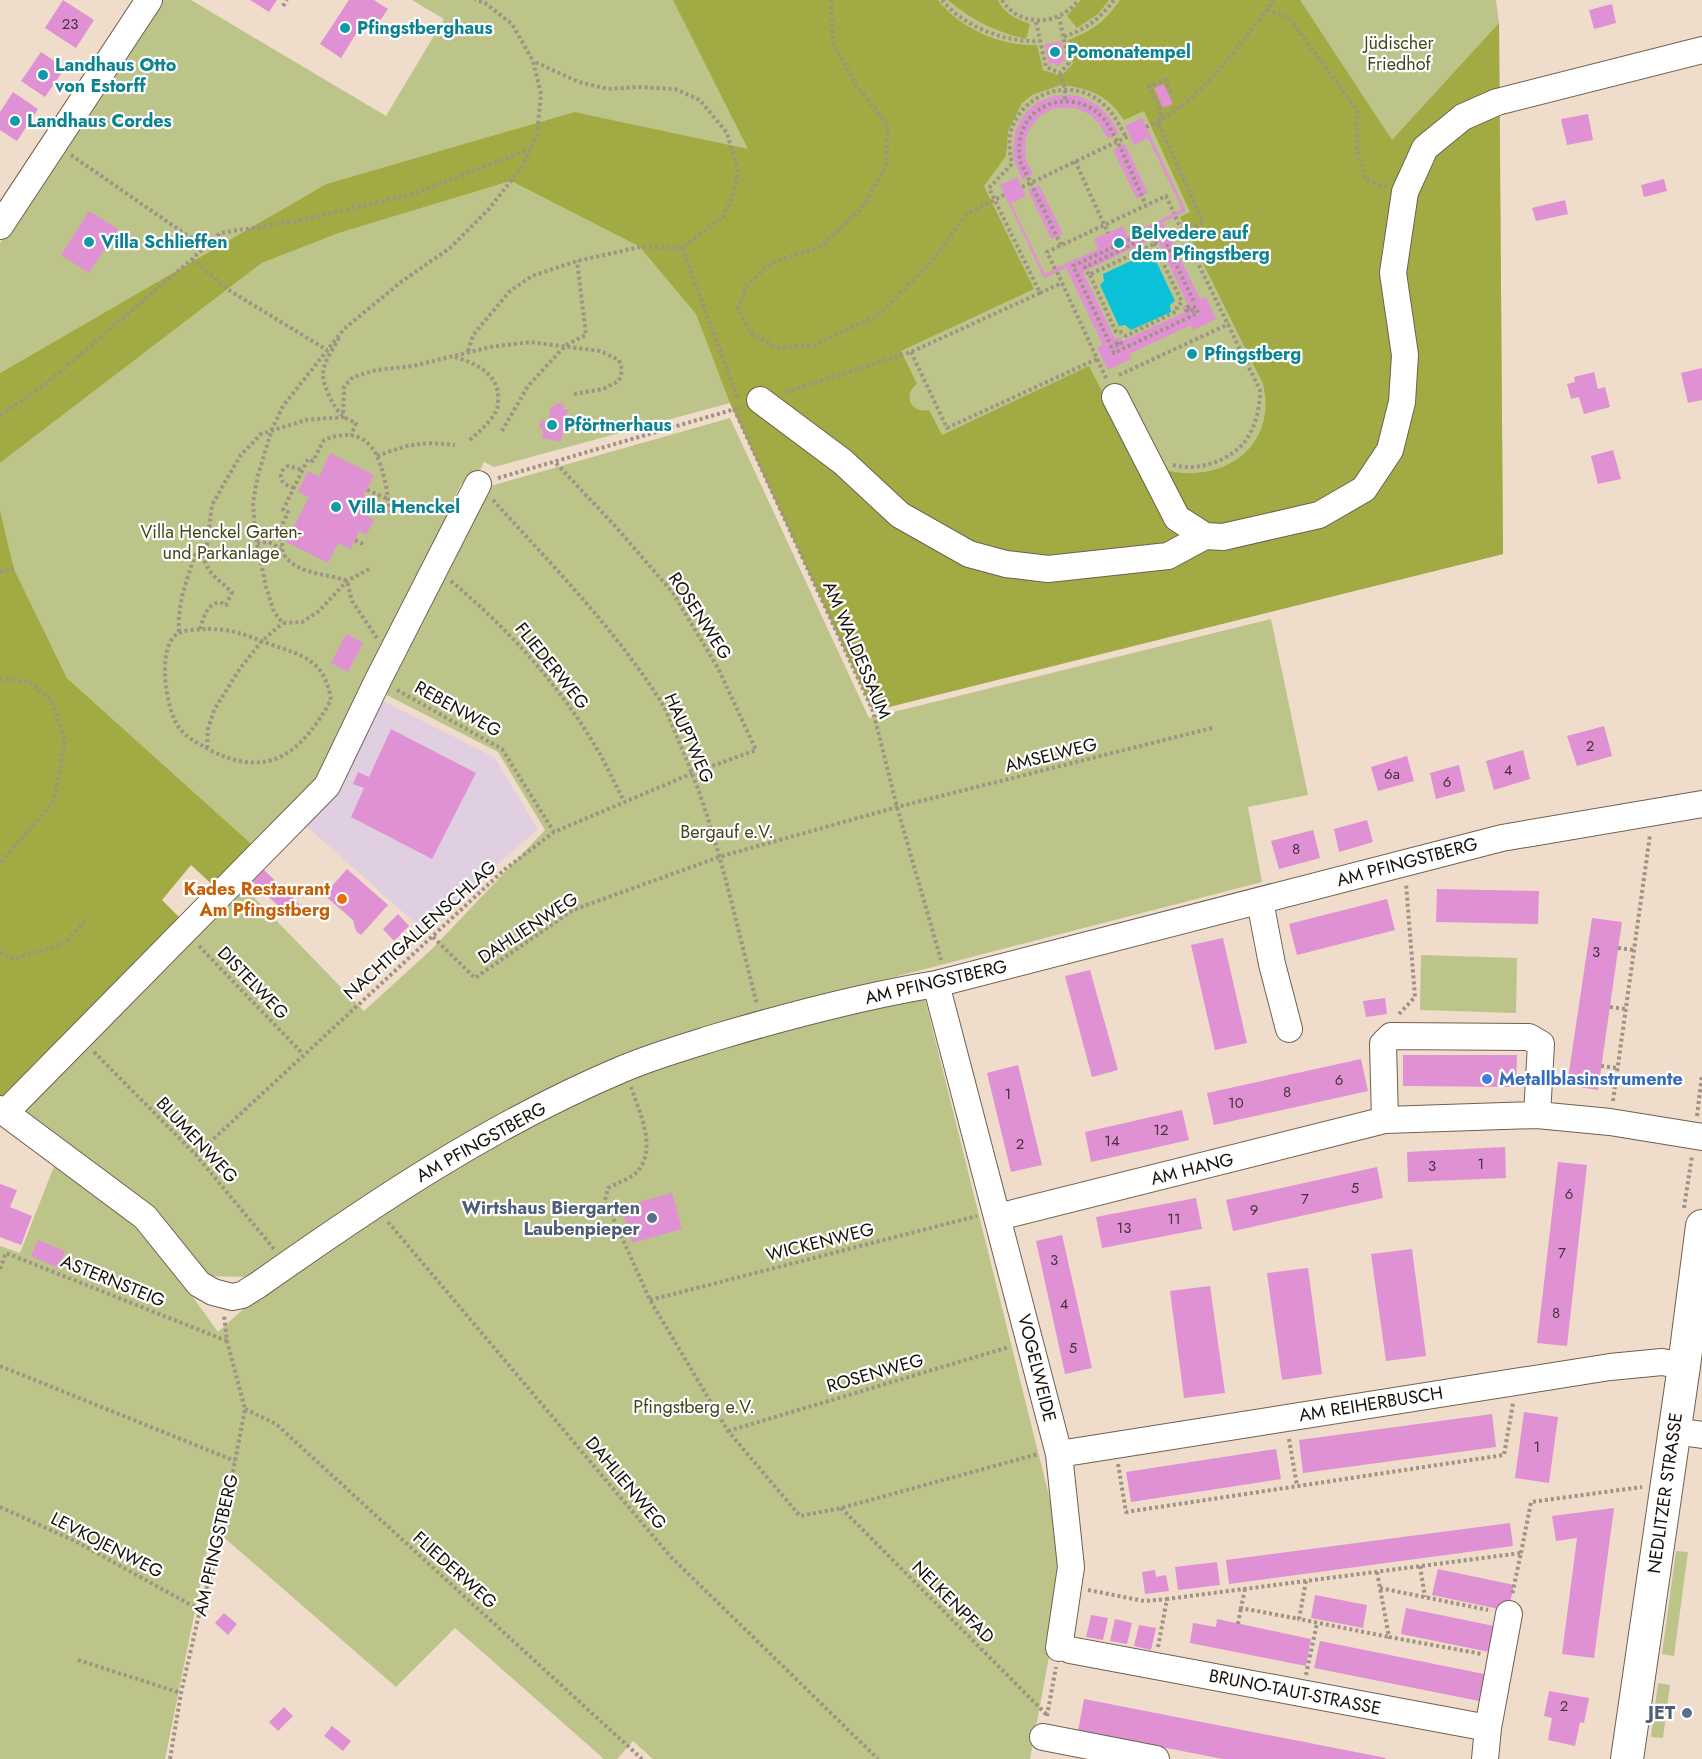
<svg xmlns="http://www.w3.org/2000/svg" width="1702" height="1759" font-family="Jost,sans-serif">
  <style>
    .industrial { fill: #e0cfe1 }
    .green { fill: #bdc48a }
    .forest { fill: #a1aa43; fill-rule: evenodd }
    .water { fill: #0ac1d7 }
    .building { fill: #e091d3; fill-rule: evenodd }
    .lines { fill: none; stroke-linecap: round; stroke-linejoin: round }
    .minor-casing { stroke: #706050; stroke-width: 28 }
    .major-casing { stroke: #706050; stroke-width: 34 }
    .path { stroke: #a09284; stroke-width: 4; stroke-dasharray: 3 3; stroke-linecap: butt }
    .minor { stroke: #fff; stroke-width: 26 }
    .major { stroke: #fff; stroke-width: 32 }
    .culture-dot { fill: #0f9aa8; stroke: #fff; stroke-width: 2 }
    .food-dot { fill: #e8710a; stroke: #fff; stroke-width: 2 }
    .shop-dot { fill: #3f7fe0; stroke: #fff; stroke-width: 2 }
    .service-dot { fill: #5c6f8a; stroke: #fff; stroke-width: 2 }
    .labels { text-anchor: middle; stroke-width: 4.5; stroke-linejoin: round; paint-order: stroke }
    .number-label { font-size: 15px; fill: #49313c }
    .culture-label { font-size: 18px; font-weight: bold; fill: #0d838f; stroke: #fff; text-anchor: start }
    .park-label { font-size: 18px; fill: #44471d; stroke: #fff }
    .street-label { font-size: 18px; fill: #17110a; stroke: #fff }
    .food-label { font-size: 18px; font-weight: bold; fill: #c56008; stroke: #fff; text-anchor: end }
    .shop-label { font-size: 18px; font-weight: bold; fill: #366cbe; stroke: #fff; text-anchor: start }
    .service-label { font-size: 18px; font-weight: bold; fill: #4e5e75; stroke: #fff; text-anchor: end }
  </style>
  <rect width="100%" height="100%" fill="#efdcca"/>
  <path class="industrial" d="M375,697L494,757L538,829L423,930L303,823Z"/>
  <path class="green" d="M160,0H191L386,116L444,19L412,0H1496L1499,23L1503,554L873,711L730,403L494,467L484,462L471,489L461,484L449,509L457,513L318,787L257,849L67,678L14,569L0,510V463L262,263L339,233L511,181L640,247L574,112L326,184L0,373V243Z
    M730,418L869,718L1271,619L1308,795L1248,807L1262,882L770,1009L621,1060L252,1277L201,1276L148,1203L14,1110L242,885L364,1011L432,949L545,830L498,752L379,691L480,489Z
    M1421,955L1517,958L1516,1013L1420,1010Z
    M925,999L1059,1536L1062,1587L1030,1759H653L633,1741L617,1759H604L455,1628L396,1687L212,1527L165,1759H0V1246L20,1253L55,1164L140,1224L218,1332L251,1302L475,1154L627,1080L764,1033Z
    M1676,1551L1688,1552L1674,1656L1662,1654Z
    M1658,1683L1670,1685L1663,1738L1651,1737Z"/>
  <path class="forest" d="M673,0H938C959,28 1003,47 1037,45L1043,70L1061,76L1073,64L1068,40C1094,30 1104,22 1120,0H1300L1392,140L1499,23L1503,554L873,711L730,403L696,314L640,247L511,181L339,233L262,263L0,463V373L326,184L574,112L748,149ZM1061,85C1089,88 1108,95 1124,120L1144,111L1190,212L1180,217L1263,384C1281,462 1195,496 1136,457L1089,366L942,435L929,410C911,414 902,395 917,384L901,351L1034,289L984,186L1006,156L1008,131L1022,103L1032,95Z
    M948,0H998C1004,14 1017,19 1030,24L1026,39C994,31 973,21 948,0Z
    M1081,0H1109L1098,14L1077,28L1067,16Z
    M0,510L14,569L67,678L257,849L216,888L191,865L162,900L183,921L0,1102Z"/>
  <path class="water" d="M1144,255L1149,259H1155L1175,301L1170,305L1171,312L1131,330L1125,325L1119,326L1100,285L1104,281L1103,274Z"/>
  <path class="building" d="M63,0L94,20L76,48L45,28Z
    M250,0H277L269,12Z
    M349,0H374L388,9L373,31L362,24L341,58L320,44Z
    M1612,4L1616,23L1594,29L1589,10Z
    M1061,41L1065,61L1061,62L1059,66H1056L1054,63L1049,65L1045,44Z
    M41,52L65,68L45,97L21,81Z
    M1164,84L1173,104L1163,108L1154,88Z
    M13,92L38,109L17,141L0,130V112Z
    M1065,95L1079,96L1098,105L1111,119L1119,133L1108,139L1100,125L1091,115L1075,108H1056L1046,112L1038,118L1030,128L1026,137L1025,149L1026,160L1033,174L1022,180L1015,162L1013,149L1015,133L1019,122L1029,109L1038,102L1053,96Z
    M1588,114L1593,140L1567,145L1561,119Z
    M1142,118L1186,211L1163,222L1200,299L1206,297L1216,319L1193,330L1191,325L1129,354L1131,359L1108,370L1097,347L1103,345L1066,268L1044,278L1000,185L1017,177L1026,196L1011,203L1045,274L1077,258V259L1098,249L1094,239L1123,226L1127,236L1130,235L1182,209L1148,138L1134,145L1125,126ZM1156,237L1188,305L1182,307L1185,312L1123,341L1121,337L1115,339L1083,272Z
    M1125,144L1148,193L1137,199L1113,150Z
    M1664,179L1667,191L1644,197L1641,185Z
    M1039,185L1063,234L1051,239L1028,190Z
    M1565,200L1568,214L1536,221L1532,208Z
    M89,211L118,229L89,273L61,255Z
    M1702,368V400L1688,403L1681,373Z
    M1594,372L1598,389L1605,387L1610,407L1584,414L1579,397L1571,399L1567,384L1575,382L1574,377Z
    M556,403L564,404L563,409L568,410L561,442L542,438L543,429L539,428L541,420L548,422L551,406L555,407Z
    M1613,450L1621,479L1598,484L1591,456Z
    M330,453L374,475L364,495L373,499L365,515L374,520L366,535L359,531L351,549L338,543L328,563L286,542L309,497L298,492L308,471L319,477Z
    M346,634L363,643L348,672L331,663Z
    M1604,726L1612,756L1577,766L1567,736Z
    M391,729L476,773L432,859L351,817L364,788L353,784L358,772L369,777Z
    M1523,750L1530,779L1494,790L1486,761Z
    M1407,756L1414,781L1378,791L1371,767Z
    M1459,765L1465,791L1436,799L1430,773Z
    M1367,820L1373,842L1339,852L1334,829Z
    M1313,830L1320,858L1279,869L1271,841Z
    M263,869L300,905L289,916L252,881Z
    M347,869L388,905L361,935L356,931L353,920L324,895Z
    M1437,889L1539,891L1538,924L1436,922Z
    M1387,899L1395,930L1297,955L1289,924Z
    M398,914L409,926L394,941L383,929Z
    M1592,918L1622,922L1598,1090L1567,1085Z
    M1223,938L1247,1043L1215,1050L1191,945Z
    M1090,970L1118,1070L1092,1077L1065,976Z
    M1385,998L1387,1014L1366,1017L1363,1001Z
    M1403,1055H1517L1516,1087L1403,1086Z
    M1361,1059L1368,1091L1214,1125L1207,1093Z
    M1018,1065L1042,1165L1011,1172L987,1073Z
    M1182,1110L1189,1140L1091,1162L1085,1132Z
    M1505,1147L1506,1178L1408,1182L1407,1152Z
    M1558,1162L1587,1165L1567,1346L1537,1343Z
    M1377,1167L1383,1198L1233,1231L1226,1200Z
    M0,1184L17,1190L10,1207L32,1216L21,1245L0,1237Z
    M672,1193L682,1229L632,1243L621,1207Z
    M1196,1198L1202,1229L1102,1248L1096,1217Z
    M1062,1235L1092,1368L1065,1374L1036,1241Z
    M38,1240L65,1251L58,1268L31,1256Z
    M1412,1249L1426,1356L1386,1361L1371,1254Z
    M1308,1268L1322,1374L1282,1380L1267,1273Z
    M1210,1286L1225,1393L1184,1398L1170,1291Z
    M1524,1412L1558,1417L1549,1483L1515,1478Z
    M1492,1414L1496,1447L1303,1473L1299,1440Z
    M1276,1449L1281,1479L1131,1502L1126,1472Z
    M1614,1508L1594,1658L1562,1654L1577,1538L1556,1541L1552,1516Z
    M1510,1523L1513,1546L1229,1584L1226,1560Z
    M1217,1562L1220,1585L1178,1590L1175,1567Z
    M1438,1569L1514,1585L1508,1611L1432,1595Z
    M1155,1570L1156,1577L1166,1575L1169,1591L1145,1594L1142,1572Z
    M1315,1595L1367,1605L1363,1628L1311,1618Z
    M1406,1608L1504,1628L1499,1654L1401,1634Z
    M224,1613L237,1624L228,1635L215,1623Z
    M1091,1615L1108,1618L1103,1640L1086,1637Z
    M1115,1619L1132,1623L1127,1644L1110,1641Z
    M1217,1619L1311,1639L1306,1666L1190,1643L1193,1623L1216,1627Z
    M1139,1625L1156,1628L1151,1650L1134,1646Z
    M1320,1641L1494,1676L1489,1703L1314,1668Z
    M1549,1691L1589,1698L1584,1723L1580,1722L1575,1746L1548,1740L1552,1718L1544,1716Z
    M1084,1699L1386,1758V1759H1223L1078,1731Z
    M284,1707L293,1716L278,1731L269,1722Z
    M332,1726L351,1741L343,1751L324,1736Z"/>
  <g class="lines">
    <defs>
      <path id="minor" d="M0,226L149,0
        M1115,397L1177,518L1205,536L1223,537L1319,515L1364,489L1390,450L1402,402L1405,355L1393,273L1405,192L1425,148L1463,117L1497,102L1702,50
        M760,400L843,462L900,515L969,554L1006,564L1048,569L1168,556L1205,536
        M1260,901L1272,964L1289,1029
        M936,984L1059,1454L1071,1567L1059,1648
        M0,1109L145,1217L199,1284L213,1292L232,1297L242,1295L258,1285C374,1203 493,1123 625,1068C656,1055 688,1046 720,1036C791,1015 863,996 936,984L1502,838L1702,804
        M6,1112L327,786L378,680L478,484
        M1385,1120L1383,1044L1391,1036L1529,1037L1541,1044L1537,1115
        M998,1217L1385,1120L1537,1115L1610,1122L1702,1137
        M1674,1431L1702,1435
        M1059,1454L1610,1367L1662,1362L1684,1366
        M1070,1650L1488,1728L1485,1759
        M1488,1728L1509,1614
        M1043,1737L1156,1759"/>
      <path id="major" d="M1627,1759L1684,1366L1702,1226"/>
    </defs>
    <use href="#minor" class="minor-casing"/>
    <use href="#major" class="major-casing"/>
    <path class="path" d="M831,0L833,44L857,86L888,125L886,166L862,208L822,246L771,263L747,285L738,309L751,333L777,348L814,345L877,316L931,262L968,213L1004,195
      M942,0C964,27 1006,43 1040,41
      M1002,0C1019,28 1060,26 1078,0
      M283,6L287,0
      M1267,10L1289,18L1357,110V151L1366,180L1387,187
      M1036,22L1046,67L1060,73L1069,63L1059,17
      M1064,37C1087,28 1099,20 1114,0
      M1060,73L1065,90V101
      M1171,92L1166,80L1149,86L1161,112L1158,122L1203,222L1183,231
      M1146,127C1199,104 1232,53 1267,10L1273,0
      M71,155L188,236L205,246
      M1075,161L1108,233
      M1022,187L1129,136
      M1152,235L1156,243L1089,275L1085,267Z
      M1061,245L1020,161C1017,142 1021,123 1037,111C1058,95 1090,99 1106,122C1121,144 1134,180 1146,205
      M682,248L738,399
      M192,259L227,289L327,350
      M1055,269L1047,252L1166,196L1174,213
      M1057,272L1106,378
      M1090,275L1116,332H1121L1126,336L1177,311V307L1182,302L1154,244
      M1040,293L1062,283
      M339,338C333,349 324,361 323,373C322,384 334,409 343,416C346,419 352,421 356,423L351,436
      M1109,342L1073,266L1158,226L1194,302
      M1116,344L1118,341L1121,343L1120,346L1116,345L1111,347L1114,353L1198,313L1196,307H1187L1186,310L1191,312L1193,309
      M468,351L473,335L510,291L532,276L577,261L640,247L682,248L723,217L734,193L738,171L727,133L700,100L675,89L638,87L608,89L579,82L533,61
      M911,352L947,428L1097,359
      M455,357C475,363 500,374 498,400C498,405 498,409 495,413C489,424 478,432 469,441
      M1119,375L1229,324
      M786,392L911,352L1040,293L989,188L1012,164C1010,153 1008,142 1011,131C1022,93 1071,76 1102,103C1113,112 1119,124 1126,137
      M734,409L873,711L897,807L941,960
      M0,415L42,387L192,259L220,233L296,221L413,194L530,149
      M502,431L528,386L566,345L586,335L577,261
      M377,456C408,444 422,441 455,445
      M1173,465C1197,472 1231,461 1246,440C1256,426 1260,407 1260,390L1175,216
      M498,478L742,407
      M294,488C285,485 278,481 282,471L288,466L303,470
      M367,490L388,499
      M493,500C551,564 613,627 660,700C668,713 673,728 679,742C716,824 734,916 757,1004
      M355,540L363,544
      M257,543L269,542L281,549
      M369,569L347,581L319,611L302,622L283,623L274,612L266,587L255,533L253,503L258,475L272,429L283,406L344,329L401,282L450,248L488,210L522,167L537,135L541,94L533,61L512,24L485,3L475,0
      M0,572L14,569
      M451,581C507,628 556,681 594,744C605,762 614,782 624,801
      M200,629C204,617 206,605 220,602L226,605L232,592C218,579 202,570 204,550
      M208,629C236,629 250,637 275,646C290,651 305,655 316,666C325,675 329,687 331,700C303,751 269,781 210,750C200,744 188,739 180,729C166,712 156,649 177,634C185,629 198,630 208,629Z
      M179,632C177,603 187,580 196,552L204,550L207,545L212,505L240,456L261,434L306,420L343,417L344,387L353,377L376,370L413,366L490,347L530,342L600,351L619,360L622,370L619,381L603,389L574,394
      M377,638L352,601L347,581C327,573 299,575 285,556C281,552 283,548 282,543C281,540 279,537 278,534L288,512L283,510L308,459L313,461L324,440C378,418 384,472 390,511
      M0,679L28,681L52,701L65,741L54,801L0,863
      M397,690L502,749L554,832
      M207,748L208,729L214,710L241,667L262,641L283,623
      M433,937L475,978L573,910L719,857L897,807L1212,728
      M199,946L303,1054
      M1618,948L1634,950
      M0,952L14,959L65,943L88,918
      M1610,1007L1626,1009
      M1399,1014L1415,997L1406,884
      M94,1052L196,1155L275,1250
      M1601,1066L1618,1068
      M631,1087C639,1111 658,1149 637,1172C630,1179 617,1183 608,1188L605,1200L650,1300L728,1431L800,1516L841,1508L1038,1454
      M1613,1101L1650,835
      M1697,1116L1702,1075
      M196,1155L504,870L554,832L693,773L756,750L718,668L673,593L616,527L554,461
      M1684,1208L1692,1156
      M388,1222L670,1556L878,1759
      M0,1269L6,1253L227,1341
      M650,1300L977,1216
      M0,1366L235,1461
      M245,1409L276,1424L642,1759
      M728,1431L1009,1347
      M1289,1439L1297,1486
      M1118,1464L1126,1512L1504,1455L1513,1403
      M0,1507L75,1541L200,1610
      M841,1508L1047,1715
      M1521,1553L1531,1502L1642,1487
      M1420,1566L1425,1597
      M1377,1572L1389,1637L1482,1654
      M1306,1581L1299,1619L1389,1637
      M1380,1588L1488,1610
      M1245,1589L1241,1608L1299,1619
      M1088,1590L1144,1601L1167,1599
      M1238,1624L1241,1608
      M1158,1647L1167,1599L1521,1553L1512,1595
      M78,1660L181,1693
      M1306,1675L1317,1623
      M1047,1716L1056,1667
      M170,1759L181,1693L200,1610L218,1550L245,1409L227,1341L224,1315"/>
    <use href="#minor" class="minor"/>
    <use href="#major" class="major"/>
  </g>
  <g class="culture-dot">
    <circle cx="345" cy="28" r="6"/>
    <circle cx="1055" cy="52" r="6"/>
    <circle cx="43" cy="75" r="6"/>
    <circle cx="15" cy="121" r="6"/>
    <circle cx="89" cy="242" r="6"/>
    <circle cx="1119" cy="243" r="6"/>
    <circle cx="1192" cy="354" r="6"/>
    <circle cx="552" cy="425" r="6"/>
    <circle cx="336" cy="507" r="6"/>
  </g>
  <circle class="food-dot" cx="342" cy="899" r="6"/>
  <circle class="shop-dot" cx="1487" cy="1079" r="6"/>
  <g class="service-dot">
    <circle cx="652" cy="1218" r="6"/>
    <circle cx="1687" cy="1713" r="6"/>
  </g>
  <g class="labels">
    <g class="number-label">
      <text x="70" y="29">23</text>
      <text x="1590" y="751">2</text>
      <text x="1508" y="775">4</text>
      <text x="1392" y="779">6a</text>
      <text x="1447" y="787">6</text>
      <text x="1296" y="854">8</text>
      <text x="1596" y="957">3</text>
      <text x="1339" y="1085">6</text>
      <text x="1287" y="1097">8</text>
      <text x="1008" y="1099">1</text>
      <text x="1236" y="1108">10</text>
      <text x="1161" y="1135">12</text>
      <text x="1112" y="1146">14</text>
      <text x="1020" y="1149">2</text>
      <text x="1481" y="1169">1</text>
      <text x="1432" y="1171">3</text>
      <text x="1355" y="1193">5</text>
      <text x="1569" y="1199">6</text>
      <text x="1305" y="1204">7</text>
      <text x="1254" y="1215">9</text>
      <text x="1174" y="1224">11</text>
      <text x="1124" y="1233">13</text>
      <text x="1562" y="1258">7</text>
      <text x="1054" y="1265">3</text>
      <text x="1064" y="1309">4</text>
      <text x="1556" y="1318">8</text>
      <text x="1073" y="1353">5</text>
      <text x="1537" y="1452">1</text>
      <text x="1564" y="1711">2</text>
    </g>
    <g class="culture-label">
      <text x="357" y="34">Pfingstberghaus</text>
      <text x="1067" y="58">Pomonatempel</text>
      <text x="55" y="71">Landhaus Otto<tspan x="55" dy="21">von Estorff</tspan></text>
      <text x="27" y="127">Landhaus Cordes</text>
      <text x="1131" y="239">Belvedere auf<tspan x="1131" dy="21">dem Pfingstberg</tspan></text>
      <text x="101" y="248">Villa Schlieffen</text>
      <text x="1204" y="360">Pfingstberg</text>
      <text x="564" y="431">Pförtnerhaus</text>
      <text x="348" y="513">Villa Henckel</text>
    </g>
    <g class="park-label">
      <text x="1399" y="49">Jüdischer<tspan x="1399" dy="21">Friedhof</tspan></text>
      <text x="221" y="538">Villa Henckel Garten-<tspan x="221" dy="21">und Parkanlage</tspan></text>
      <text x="727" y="838">Bergauf e.V.</text>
      <text x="694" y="1413">Pfingstberg e.V.</text>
    </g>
    <g class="street-label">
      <text transform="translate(700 616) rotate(57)" y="6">ROSENWEG</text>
      <text transform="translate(857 650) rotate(67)" y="6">AM WALDESSAUM</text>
      <text transform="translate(552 666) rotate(51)" y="6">FLIEDERWEG</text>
      <text transform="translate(458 709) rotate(29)" y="6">REBENWEG</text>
      <text transform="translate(689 738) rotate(66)" y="6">HAUPTWEG</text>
      <text transform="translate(1051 755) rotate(-14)" y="6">AMSELWEG</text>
      <text transform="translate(1407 862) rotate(-15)" y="6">AM PFINGSTBERG</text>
      <text transform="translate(528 928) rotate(-33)" y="6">DAHLIENWEG</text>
      <text transform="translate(420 930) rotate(-42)" y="6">NACHTIGALLENSCHLAG</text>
      <text transform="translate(936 982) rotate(-13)" y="6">AM PFINGSTBERG</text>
      <text transform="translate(253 983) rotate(46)" y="6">DISTELWEG</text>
      <text transform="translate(197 1140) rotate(47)" y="6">BLUMENWEG</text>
      <text transform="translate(481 1142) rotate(-29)" y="6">AM PFINGSTBERG</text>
      <text transform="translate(1192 1169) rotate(-14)" y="6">AM HANG</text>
      <text transform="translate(820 1242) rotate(-14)" y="6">WICKENWEG</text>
      <text transform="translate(113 1281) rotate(22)" y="6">ASTERNSTEIG</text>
      <text transform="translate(1037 1368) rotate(76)" y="6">VOGELWEIDE</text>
      <text transform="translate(875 1373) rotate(-16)" y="6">ROSENWEG</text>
      <text transform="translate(1371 1404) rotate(-9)" y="6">AM REIHERBUSCH</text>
      <text transform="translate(626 1483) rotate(50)" y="6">DAHLIENWEG</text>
      <text transform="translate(1665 1493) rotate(-82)" y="6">NEDLITZER STRASSE</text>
      <text transform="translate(107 1545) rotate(27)" y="6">LEVKOJENWEG</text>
      <text transform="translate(216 1545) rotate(-77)" y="6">AM PFINGSTBERG</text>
      <text transform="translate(455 1570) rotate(42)" y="6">FLIEDERWEG</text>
      <text transform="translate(953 1602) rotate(45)" y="6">NELKENPFAD</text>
      <text transform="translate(1295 1692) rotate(11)" y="6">BRUNO-TAUT-STRASSE</text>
    </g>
    <g class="food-label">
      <text x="330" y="895">Kades Restaurant<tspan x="330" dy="21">Am Pfingstberg</tspan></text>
    </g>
    <g class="shop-label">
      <text x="1499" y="1085">Metallblasinstrumente</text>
    </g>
    <g class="service-label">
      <text x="640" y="1214">Wirtshaus Biergarten<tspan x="640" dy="21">Laubenpieper</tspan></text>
      <text x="1675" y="1719">JET</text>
    </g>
  </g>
</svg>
